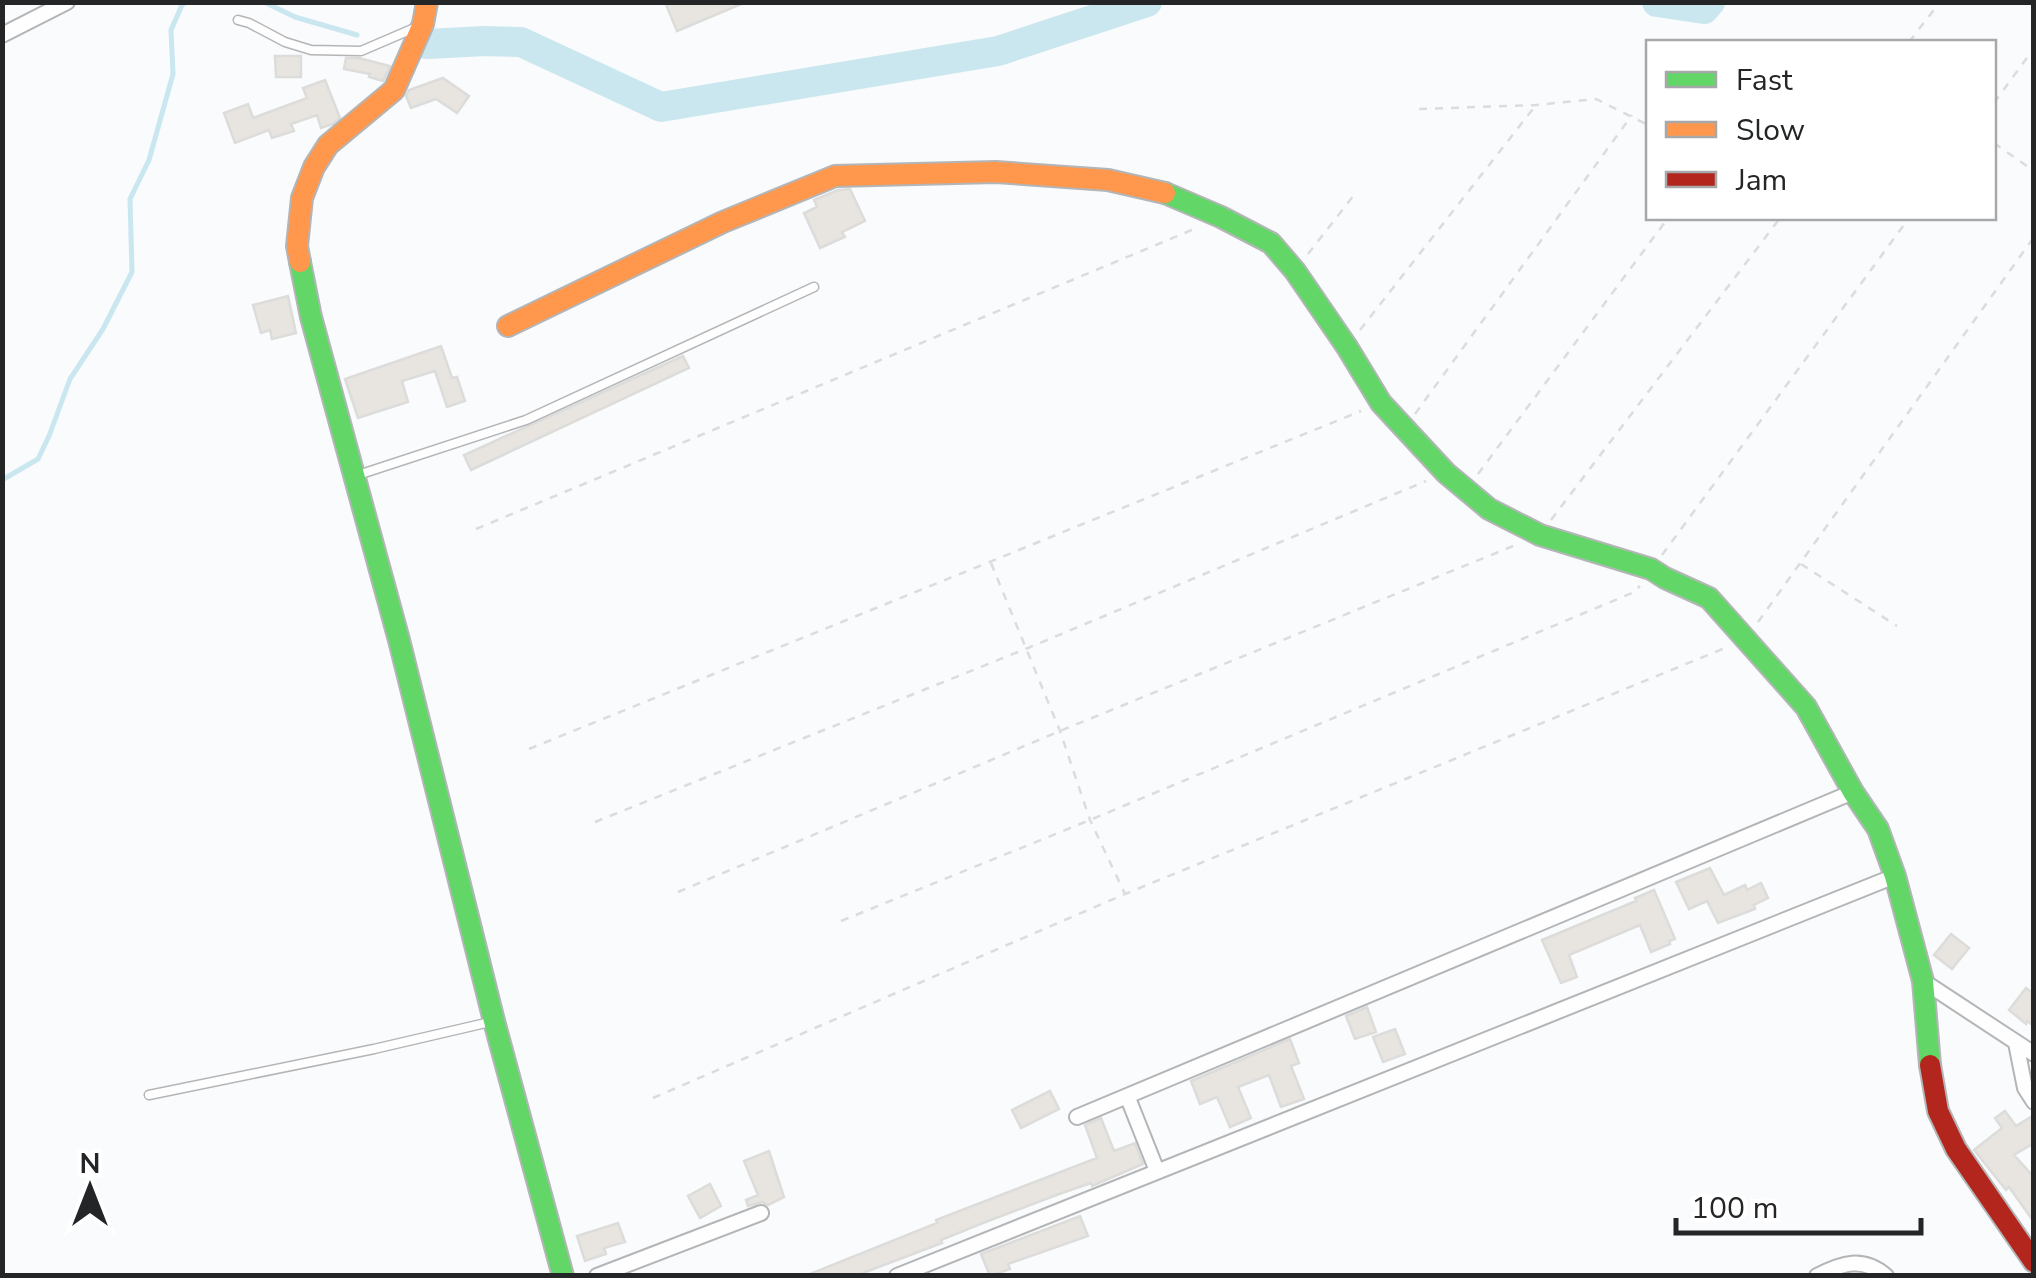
<svg xmlns="http://www.w3.org/2000/svg" width="2036" height="1278" font-family="'Nunito Sans',sans-serif">
  <style>
    .lines { fill: none; stroke-linecap: round; stroke-linejoin: round }
    .stream { stroke: #cae7ef; stroke-width: 5 }
    .river { stroke: #cae7ef; stroke-width: 30 }
    .building { fill: #e8e4e0; stroke: #dcdcdb; stroke-width: 2.5 }
    .lane-casing { stroke: #b3b5b7; stroke-width: 11 }
    .street-casing { stroke: #b3b5b7; stroke-width: 18 }
    .fast-casing { stroke: #b3b5b7; stroke-width: 24 }
    .slow-casing { stroke: #b3b5b7; stroke-width: 24 }
    .jam-casing { stroke: #b3b5b7; stroke-width: 24 }
    .path { stroke: #dbdcdc; stroke-width: 2.5; stroke-dasharray: 8 8; stroke-linecap: butt }
    .lane { stroke: #fefeff; stroke-width: 8 }
    .street { stroke: #fefeff; stroke-width: 14 }
    .fast { stroke: #63d668; stroke-width: 20 }
    .slow { stroke: #ff974d; stroke-width: 20 }
    .jam { stroke: #b3261e; stroke-width: 20 }
  </style>
  <rect width="100%" height="100%" fill="#f9fbfd"/>
  <g class="lines">
    <path class="stream" d="M264,2L295,17L357,35
      M2,480L38,459L49,436L70,379L103,329L132,272L130,199L149,160L173,74L171,30L182,5L186,2"/>
    <path class="river" d="M1657,2L1704,9L1710,2
      M427,44L485,41L521,42L661,107L998,51L1147,2"/>
  </g>
  <path class="building" d="M665,2H744V3L677,31Z
    M275,56H301V77H276Z
    M346,58H359L390,66L383,81L369,77L370,74L344,69Z
    M443,78L469,96L457,113L436,99L411,108L406,96L409,90Z
    M325,80L340,118L333,124L321,128L317,115L291,124L294,131L272,138L269,130L235,143L224,113L248,104L253,118L307,98L303,88Z
    M850,189L865,221L842,232L845,237L820,248L804,213L817,207L814,200L838,190Z
    M288,296L296,333L272,339L270,330L261,333L253,305Z
    M441,346L452,378L457,377L465,401L447,407L435,371L402,381L408,402L358,418L345,379Z
    M683,356L689,368L471,470L464,455Z
    M1710,868L1724,895L1745,885L1747,890L1761,883L1768,898L1754,905L1755,909L1718,923L1707,901L1689,909L1676,882Z
    M1654,890L1675,939L1669,941L1670,944L1651,952L1640,925L1569,955L1577,977L1561,983L1542,940L1636,901L1635,898Z
    M1951,934L1969,948L1952,969L1934,955Z
    M2026,988L2034,994V1026L2027,1021L2026,1024L2009,1010Z
    M1367,1007L1376,1032L1355,1039L1346,1016Z
    M1395,1029L1405,1054L1383,1062L1373,1037Z
    M1290,1039L1299,1063L1291,1066L1304,1099L1281,1107L1269,1075L1238,1087L1251,1118L1230,1127L1217,1097L1200,1104L1191,1081Z
    M1050,1091L1059,1109L1021,1128L1012,1110Z
    M2005,1111L2016,1126L2034,1115V1143L2014,1155L2034,1177V1222L2009,1187L2006,1190L1974,1150L2002,1128L1995,1118Z
    M1101,1118L1114,1151L1135,1143L1143,1164L1092,1186L1091,1183L1062,1193L983,1223L941,1240L942,1243L863,1273L864,1276H805L937,1223L936,1220L1097,1158L1085,1125Z
    M769,1151L784,1197L768,1205L762,1202L748,1206L746,1200L758,1195L744,1161Z
    M710,1184L721,1206L700,1218L688,1196Z
    M1080,1216L1088,1236L1008,1264L1010,1269L990,1276L981,1254Z
    M618,1223L625,1242L604,1248L606,1254L585,1261L577,1236Z"/>
  <g class="lines">
    <defs>
      <path id="lane" d="M238,20L249,23L285,42L311,50L361,51L417,27
        M358,475L526,420L814,287
        M149,1095L374,1049L490,1022"/>
      <path id="street" d="M2,35L67,2
        M1923,981L2034,1054
        M2016,1043L2025,1088L2034,1102
        M1128,1098L1157,1171
        M1077,1117L1853,792
        M597,1276L761,1213
        M897,1276L1895,876
        M1817,1276C1842,1263 1863,1256 1886,1276"/>
      <path id="fast" d="M1165,193L1221,217L1271,243L1295,271L1347,347L1381,403L1446,473L1489,509L1540,535L1651,569L1665,578L1709,598L1806,707L1853,792L1878,829L1895,876L1923,981L1930,1065
        M300,262L311,317L399,640L494,1021L563,1276"/>
      <path id="slow" d="M300,262L297,246L302,198L314,167L328,145L394,90L423,24L427,2
        M508,326L723,222L835,176L996,172L1108,180L1165,193"/>
      <path id="jam" d="M1930,1065L1938,1111L1956,1149L2034,1262"/>
    </defs>
    <use href="#lane" class="lane-casing"/>
    <use href="#street" class="street-casing"/>
    <use href="#fast" class="fast-casing"/>
    <use href="#slow" class="slow-casing"/>
    <use href="#jam" class="jam-casing"/>
    <path class="path" d="M1909,42L1940,2
      M1994,103L2034,48
      M1419,109L1536,105L1596,99L1648,125
      M1994,143L2034,171
      M1308,254L1354,195
      M1360,330L1536,105
      M1415,414L1632,115
      M1478,474L1668,218
      M1551,520L1780,218
      M476,529L1199,227
      M1662,555L1909,218
      M991,563L1060,731L1090,820L1125,894
      M1801,564L1897,626
      M1758,622L2034,237
      M529,749L1361,411
      M595,822L1028,648L1426,481
      M678,892L1060,731L1518,544
      M841,921L1090,820L1632,593L1640,586
      M653,1098L1125,894L1725,648"/>
    <use href="#lane" class="lane"/>
    <use href="#street" class="street"/>
    <use href="#fast" class="fast"/>
    <use href="#slow" class="slow"/>
    <use href="#jam" class="jam"/>
  </g>
  <rect width="2036" height="1278" fill="none" stroke="#232527" stroke-width="10"/>
  <rect x="1646" y="40" width="350" height="180" fill="#ffffff" stroke="#a7a8a9" stroke-width="2.5"/>
  <rect x="1666" y="72" width="50" height="15" fill="#63d668" stroke="#a7a8a9" stroke-width="2.5"/>
  <text x="1736" y="90" font-size="30" fill="#232527">Fast</text>
  <rect x="1666" y="122" width="50" height="15" fill="#ff974d" stroke="#a7a8a9" stroke-width="2.5"/>
  <text x="1736" y="140" font-size="30" fill="#232527">Slow</text>
  <rect x="1666" y="172" width="50" height="15" fill="#b3261e" stroke="#a7a8a9" stroke-width="2.5"/>
  <text x="1736" y="190" font-size="30" fill="#232527">Jam</text>
  <g transform="translate(90 1188)" stroke="#ffffff" stroke-width="8" paint-order="stroke">
  <path d="M0-8L18 38L0 25L-18 38Z" fill="#232527"/>
  <text y="-15" font-size="28" font-weight="bold" text-anchor="middle" fill="#232527">N</text>
  </g>
  <path d="M1676 1218v15h245v-15" fill="none" stroke="#232527" stroke-width="5"/>
  <text x="1691" y="1218" font-size="30" fill="#232527" stroke="#ffffff" stroke-width="8" paint-order="stroke">100 m</text>
</svg>
